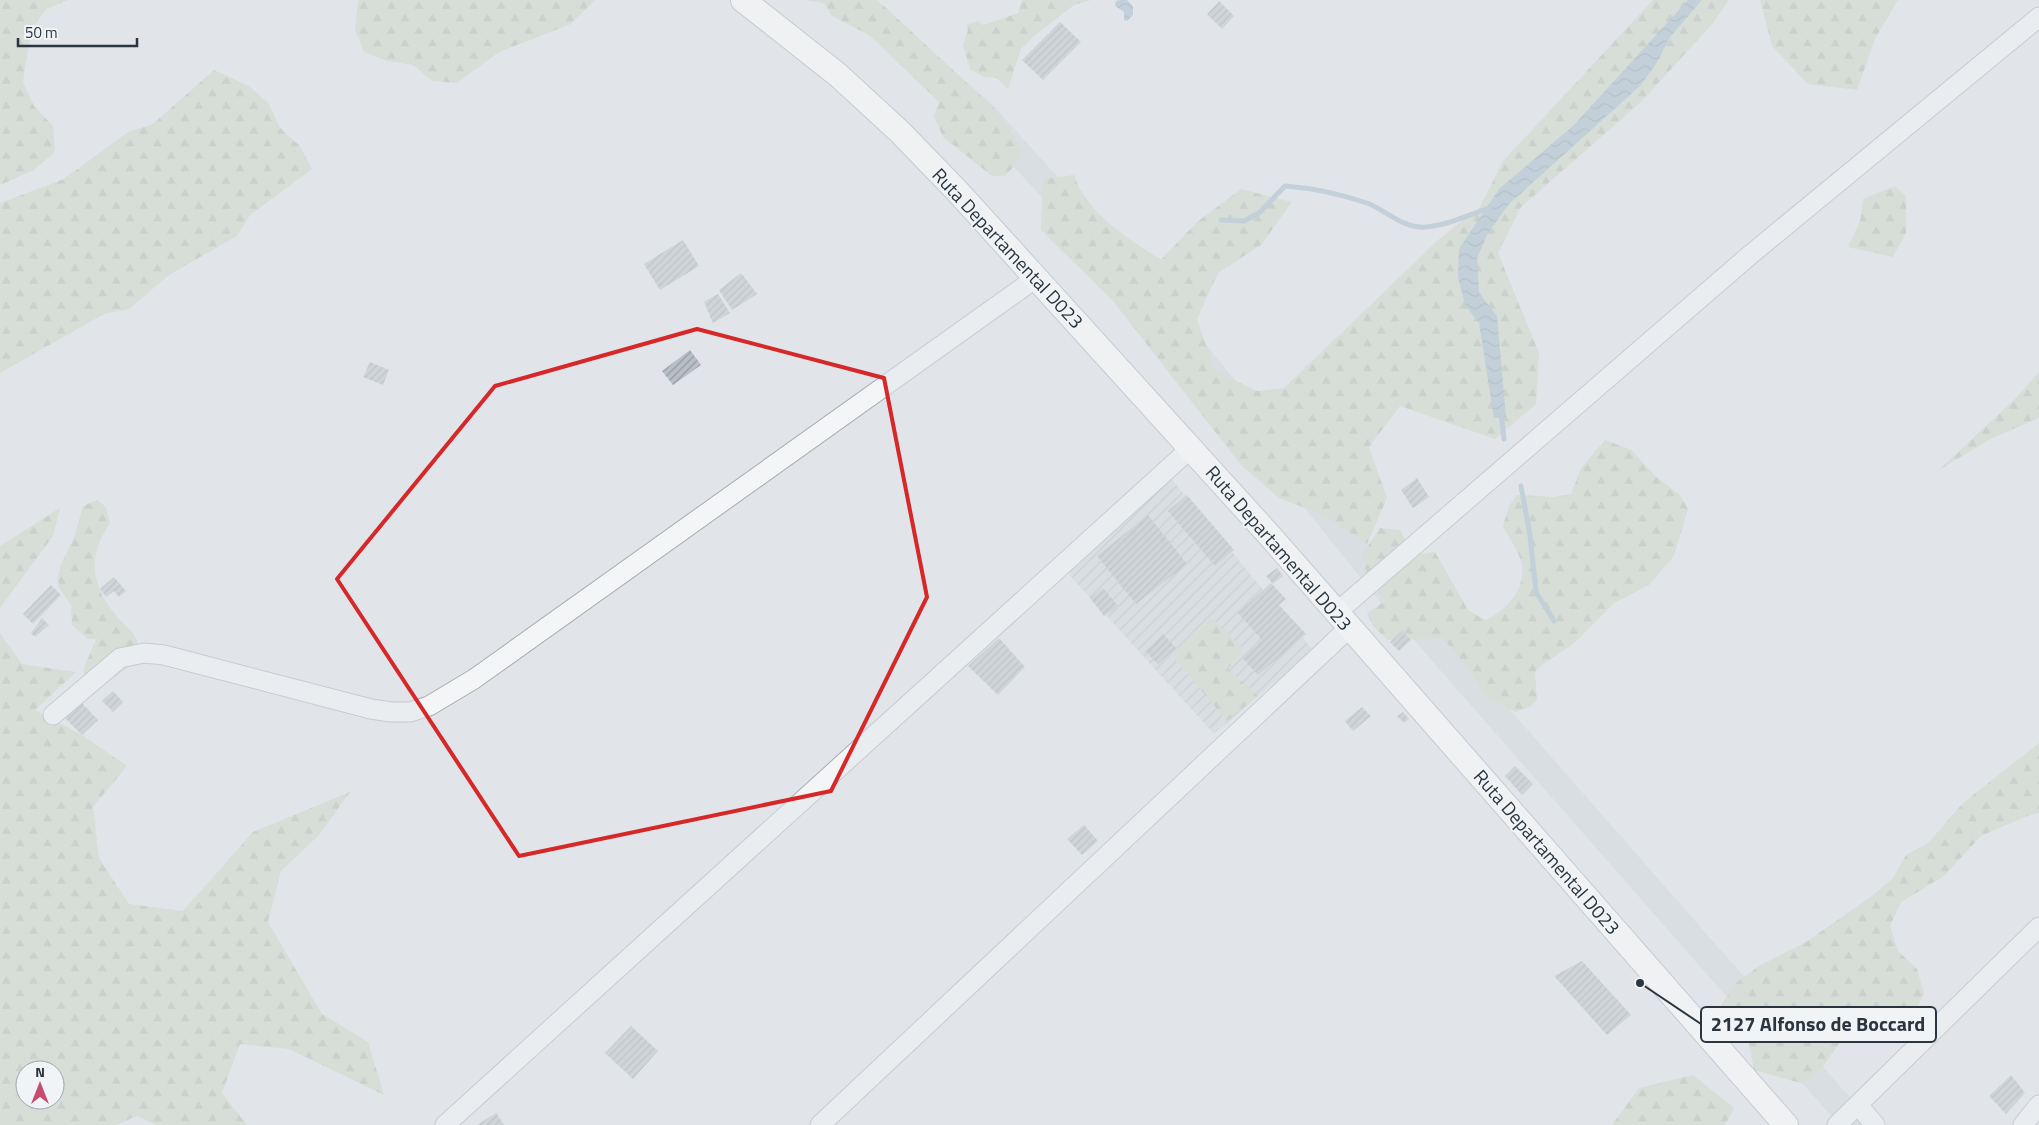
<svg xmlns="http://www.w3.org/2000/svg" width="2039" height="1125" font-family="'Titillium Web',sans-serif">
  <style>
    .built { fill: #cfd5db }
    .industrial { fill: url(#industrial-furrows) }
    .forest { fill: url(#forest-firs); fill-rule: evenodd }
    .water { fill: url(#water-waves) }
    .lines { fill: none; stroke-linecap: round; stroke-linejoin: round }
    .stream { stroke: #9db7c7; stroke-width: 5 }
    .building { fill: url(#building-hatch) }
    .minor-casing { stroke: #a6adb3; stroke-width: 21 }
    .major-casing { stroke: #a1abb4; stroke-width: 26 }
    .minor { stroke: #f3f5f7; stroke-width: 19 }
    .major { stroke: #fff; stroke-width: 24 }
    .marked { fill: none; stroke: #d62828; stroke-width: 4; stroke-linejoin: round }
    .labels { text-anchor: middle; stroke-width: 4; stroke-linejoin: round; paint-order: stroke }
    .street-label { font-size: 19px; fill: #2a3540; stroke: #f0f4f6 }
    .leader { fill: none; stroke: #2a3540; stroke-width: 2 }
    .callout-dot { fill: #2a3540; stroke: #f0f4f6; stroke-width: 2 }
    .callout { fill: #f0f4f6; stroke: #2a3540; stroke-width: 2 }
    .callout-label { font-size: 20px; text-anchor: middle; font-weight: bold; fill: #2a3540 }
  </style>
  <defs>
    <pattern id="industrial-furrows" width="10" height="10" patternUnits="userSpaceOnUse" patternTransform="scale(1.25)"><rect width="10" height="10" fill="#cfd5db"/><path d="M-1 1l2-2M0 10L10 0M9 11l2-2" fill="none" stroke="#b2b7bd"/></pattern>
    <pattern id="forest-firs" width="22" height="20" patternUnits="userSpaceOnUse" patternTransform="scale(1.25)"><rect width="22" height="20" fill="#c9d2c2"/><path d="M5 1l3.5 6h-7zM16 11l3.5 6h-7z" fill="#adb5a8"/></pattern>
    <pattern id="water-waves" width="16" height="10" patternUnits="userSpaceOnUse" patternTransform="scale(1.25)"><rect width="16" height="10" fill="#9db7c7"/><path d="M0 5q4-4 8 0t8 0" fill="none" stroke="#8096a3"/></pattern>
    <pattern id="building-hatch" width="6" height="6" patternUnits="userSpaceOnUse" patternTransform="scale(1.25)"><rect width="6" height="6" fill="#b8bfc5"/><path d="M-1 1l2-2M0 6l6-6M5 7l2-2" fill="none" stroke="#969ca1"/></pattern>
  </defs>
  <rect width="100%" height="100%" fill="#e1e5e9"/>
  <path class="built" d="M872,0L993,105L1187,321L1398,582L1874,1125H1839L1377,598L1165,335L973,121Z"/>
  <path class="industrial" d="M1170,477L1313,650L1214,734L1062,567Z"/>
  <path class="forest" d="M0,0H68L46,9L31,31L23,82L34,106L53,126L55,152L34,170L0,185Z
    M358,0H595L571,24L499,52L457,83L432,81L413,65L387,61L364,52L355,30Z
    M805,0H877L885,7L995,109L1023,150L1016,164L1005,176H992L943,137L934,116L939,102L869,35L832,16L824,3Z
    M1022,0H1091L1074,5L1033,37L1021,49L1008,89L997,78L984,77L970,69L963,45L968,30L967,24L978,21L983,25L1018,13Z
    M1653,0H1729L1713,23L1641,102L1521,207L1498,253L1539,353L1536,404L1495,439L1400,406L1369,447L1387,498L1367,544L1326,516L1279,498L1241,465L1113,301L1041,230L1043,179L1074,175C1088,215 1128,238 1161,260L1197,222L1241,189L1292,202L1261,245L1218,273L1197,319L1215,371L1257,391L1284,388L1438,240L1480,207L1503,161Z
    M1760,0H1898L1875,39L1857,90L1808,84L1772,46Z
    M214,70L249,86L269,104L280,128L300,146L312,169L250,215L237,236L169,275L129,309L104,314L0,373V203L64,179L128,132L153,124Z
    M1895,186L1906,196V233L1893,257L1848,247L1860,221L1863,199Z
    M2039,372V418L1990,439L1939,470L2016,398Z
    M1605,440L1632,450L1654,475L1680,495L1688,509L1674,556L1649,585L1614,603L1573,644L1542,665L1535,672L1537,700L1530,707L1516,712L1486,698L1470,670L1442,638L1388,640L1373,626L1367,613L1385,601L1368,578L1362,555L1380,528L1400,530L1413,555L1435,552L1468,610L1485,620C1506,611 1525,590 1522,565C1520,553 1509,538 1503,526L1509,506L1517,495L1555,497L1571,494L1581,468Z
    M97,500L106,507L110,523C88,554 90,585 115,614C123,624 136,632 138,645C139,651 136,658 134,663L101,687L84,674V668L96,639H88L72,625L71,605L59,588L58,577L61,564L74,538L83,506Z
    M60,508L53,536L0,608V546Z
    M1212,618L1243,649L1228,669L1258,696L1227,721L1171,654Z
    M0,633L22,664L76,672L35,710L82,735L127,766L93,807L99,858L129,904L183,911L253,832L350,792L319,835L281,871L268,922L322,1014L368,1042L384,1095L289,1049L240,1044L222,1093L247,1125H156L137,1116L116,1125H0ZM25,1070H55V1100H25Z
    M2039,743V813L2027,816L1981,836L1944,876L1901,902L1890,926L1898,951L1917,969L1924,994L1912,1017L1839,1044L1823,1066L1804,1084L1754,1070L1749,1044L1740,1020L1721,1005L1736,983L1759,966L1806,942L1872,896L1893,878L1906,855L1928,843L1963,803Z
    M1693,1075L1734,1108L1725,1125H1612L1639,1088Z"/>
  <path class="water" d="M1120,0H1127L1133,6V15L1127,21L1124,20V12L1115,6L1116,1Z
    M1688,0H1702L1670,37L1656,64L1640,86L1509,204L1488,233L1477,258L1479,293L1497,316L1506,417L1494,418L1479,323L1465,305L1458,277L1459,249L1499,189L1574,125Z"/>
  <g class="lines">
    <path class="stream" d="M1221,220L1244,221L1259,213L1285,186C1313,188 1340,194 1367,203C1386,210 1403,229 1426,227C1448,225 1469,215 1489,208
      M1501,412L1504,439
      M1521,486L1530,535L1536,592L1554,621"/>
  </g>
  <path class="building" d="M1219,1L1234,16L1222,29L1207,14Z
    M1060,22L1081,42L1043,80L1022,60Z
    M683,240L699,266L660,290L644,264Z
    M741,273L757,294L732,310L719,290Z
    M718,294L730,313L713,323L704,302Z
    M690,350L701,365L673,385L662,371Z
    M370,362L389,370L383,385L363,377Z
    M1417,478L1429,497L1413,508L1401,490Z
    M1187,495L1234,550L1215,566L1168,511Z
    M1148,515L1187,564L1136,604L1097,556Z
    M1277,568L1283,576L1273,584L1266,576Z
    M114,577L126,591L119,597L114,591L106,597L100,589Z
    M1271,583L1286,599L1279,605L1306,634L1258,675L1242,658L1262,640L1238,613Z
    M51,585L61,595L33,624L23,614Z
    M1103,588L1118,606L1104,616L1090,598Z
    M42,618L49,625L35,637L31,633Z
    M1402,631L1411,640L1399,651L1390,642Z
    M1163,634L1176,648L1158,664L1145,651Z
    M999,638L1025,667L998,695L968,666Z
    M113,691L123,702L113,712L102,701Z
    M80,701L98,720L82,735L63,716Z
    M1362,707L1371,716L1353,731L1345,721Z
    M1403,712L1409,719L1404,723L1397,716Z
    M1515,766L1533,784L1522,795L1505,776Z
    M1084,825L1098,841L1082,855L1067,839Z
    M1582,961L1631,1015L1607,1035L1554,976Z
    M631,1026L658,1051L633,1079L605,1053Z
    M2011,1075L2025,1093L2006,1114L1989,1096Z
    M496,1113L504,1125H477Z"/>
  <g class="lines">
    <defs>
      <path id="minor" d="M1336,613L1750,255L2039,17
        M53,715L120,658L144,653L164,655L371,709L391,712H410L429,706L474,679L1036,278
        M1858,1105L1875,1125
        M445,1125L1191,448
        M820,1125L1349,628
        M1837,1125L2039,927
        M2023,1125L2039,1105"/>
      <path id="major" d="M743,0L838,75L900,132L958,192L1270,536L1786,1125"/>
    </defs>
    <use href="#minor" class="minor-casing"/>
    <use href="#major" class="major-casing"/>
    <use href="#minor" class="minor"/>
    <use href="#major" class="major"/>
  </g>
  <path d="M0 0H2039V1125H0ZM697,329L884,378L927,597L831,791L519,856L337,579L495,386Z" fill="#e1e5e9" fill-opacity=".55" fill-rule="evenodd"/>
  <path class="marked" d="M697,329L884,378L927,597L831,791L519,856L337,579L495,386Z"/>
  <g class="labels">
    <g class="street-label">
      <text transform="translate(1008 248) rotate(47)" y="7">Ruta Departamental D023</text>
      <text transform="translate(1279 548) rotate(49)" y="7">Ruta Departamental D023</text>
      <text transform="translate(1547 852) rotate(49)" y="7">Ruta Departamental D023</text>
    </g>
  </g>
  <path class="leader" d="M1640 983L1701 1024"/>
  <circle class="callout-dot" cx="1640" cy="983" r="5"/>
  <rect class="callout" x="1701" y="1007" width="235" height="35" rx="5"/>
  <g class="callout-label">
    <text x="1818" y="1031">2127 Alfonso de Boccard</text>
  </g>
  <g transform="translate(40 1085)"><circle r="24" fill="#f0f4f6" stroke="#a1a8ad"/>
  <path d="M0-4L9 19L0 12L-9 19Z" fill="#c84c70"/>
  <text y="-8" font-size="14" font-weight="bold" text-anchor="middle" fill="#2a3540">N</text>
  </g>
  <path d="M18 38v8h119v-8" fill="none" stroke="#2a3540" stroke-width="2.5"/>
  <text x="25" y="38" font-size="15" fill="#2a3540" stroke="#f0f4f6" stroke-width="4" paint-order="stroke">50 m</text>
</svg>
